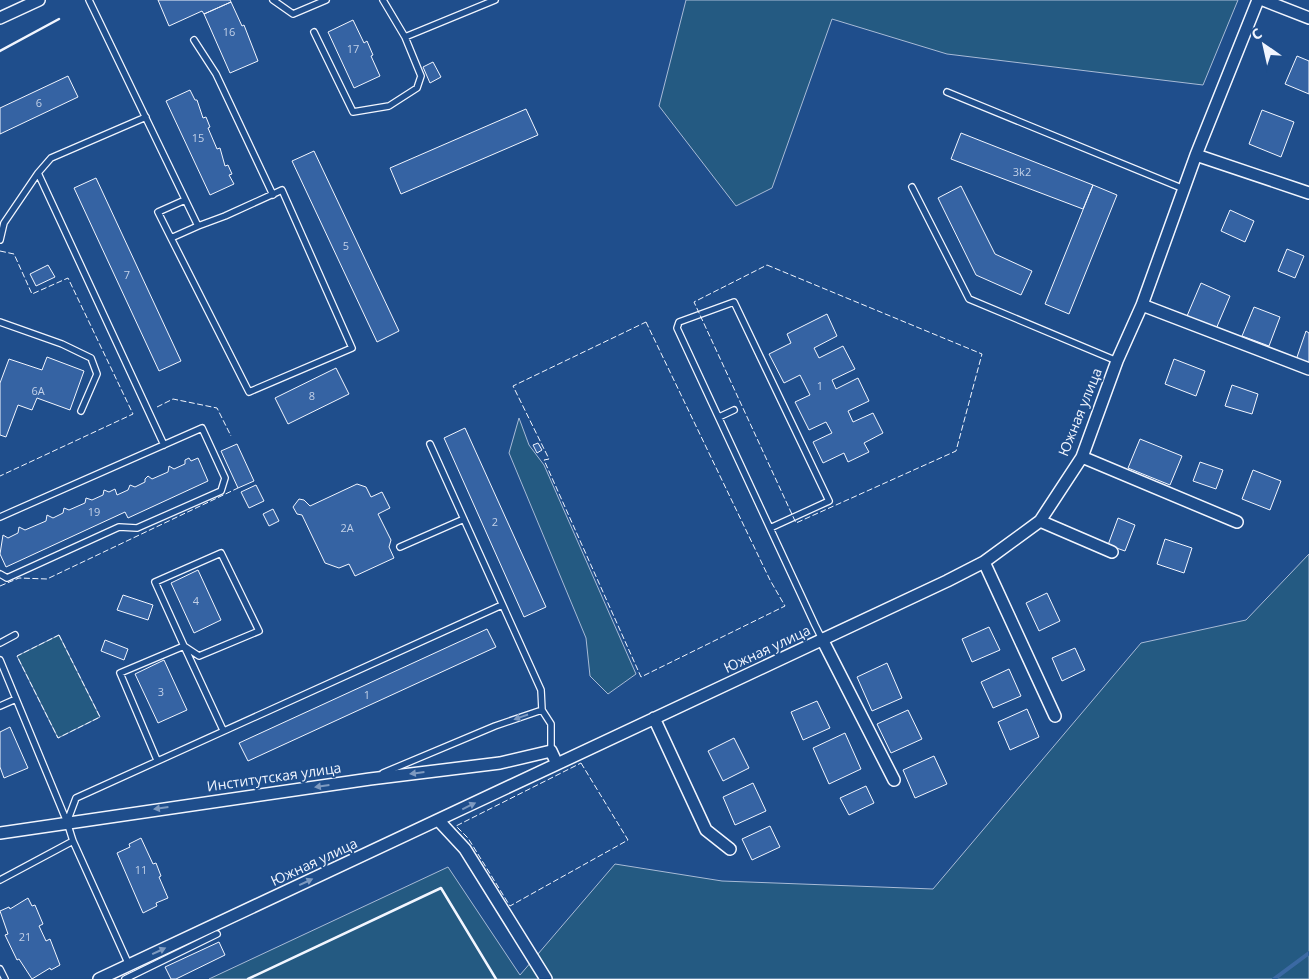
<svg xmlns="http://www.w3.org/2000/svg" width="1309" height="979" font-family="'Open Sans',sans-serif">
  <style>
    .green { fill: #245a82; stroke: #a8bbd7 }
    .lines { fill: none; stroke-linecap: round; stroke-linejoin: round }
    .stream { stroke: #3b69a3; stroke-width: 4 }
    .building { fill: #3563a3; stroke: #f2f6ff }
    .lane-casing { stroke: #f2f6ff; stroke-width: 8 }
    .street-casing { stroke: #f2f6ff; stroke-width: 14 }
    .lane { stroke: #1f4e8c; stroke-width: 5.5 }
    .street { stroke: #1f4e8c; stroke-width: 11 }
    .fence { stroke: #f2f6ff; stroke-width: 1; stroke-dasharray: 6 2.5; stroke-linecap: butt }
    .wall { stroke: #f2f6ff; stroke-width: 2.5 }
    .oneway { fill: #7e9ac0 }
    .labels { text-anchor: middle; stroke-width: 4; stroke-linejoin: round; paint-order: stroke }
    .number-label { font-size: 11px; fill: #c3d1e8 }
    .street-label { font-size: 14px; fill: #f2f6ff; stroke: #1f4e8c }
  </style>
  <rect width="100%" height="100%" fill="#1f4e8c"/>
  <path class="green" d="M686,0H1238L1203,85L947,54L832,19L772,188L736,206L659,106Z
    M519,418L529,445L544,465L636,674L608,694L590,676L586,638L509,453Z
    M1309,554V979H209L448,867L520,975L615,864L722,881L933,889L1141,643L1246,620Z
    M59,635L100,717L58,738L17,656Z"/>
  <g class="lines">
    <path class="stream" d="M1274,979L1309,953"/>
  </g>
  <path class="building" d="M158,0H230L231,2L204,14L202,11L169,26Z
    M231,2L242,26L244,25L258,61L230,73L204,14Z
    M353,20L364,43L367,41L373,55L371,56L380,76L354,88L328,32Z
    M1297,56L1309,61V94L1285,84Z
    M433,62L441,77L430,83L423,67Z
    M68,76L78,97L0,134V108Z
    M190,90L195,100H197L203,118L206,117L210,127L208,128L217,149L220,148L225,166L228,165L232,174L229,175L234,184L210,195L166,101Z
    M526,109L538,135L401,194L390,168Z
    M1262,110L1294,122L1281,157L1249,144Z
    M961,133L1093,185L1083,209L951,159Z
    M314,151L399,331L377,342L292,161Z
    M96,178L181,361L159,371L74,188Z
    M1093,185L1117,195L1069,314L1045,304Z
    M961,186L995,254L1032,271L1021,295L976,275L938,198Z
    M1230,210L1254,221L1245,242L1221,231Z
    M1287,249L1304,256L1295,278L1278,271Z
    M48,265L55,277L36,286L30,274Z
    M1201,283L1230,296L1216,329L1187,316Z
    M1254,307L1280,317L1269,346L1242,336Z
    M827,314L837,336L814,348L819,358L843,346L855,369L832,380L836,389L858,378L869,401L848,411L853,422L873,413L883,433L864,443L869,452L848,462L844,453L823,463L813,442L832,433L826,422L809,430L795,402L810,395L800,375L784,383L769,354L791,343L787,334Z
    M1306,331L1309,333V364L1296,360Z
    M47,357L84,371L70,410L37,398L32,410L18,405L6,437L0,435V383L9,359L42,370Z
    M1174,359L1205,371L1196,396L1165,384Z
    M336,368L349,394L288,424L275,398Z
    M1232,385L1258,394L1252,414L1225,406Z
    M465,428L546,607L524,617L444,438Z
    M1140,439L1182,456L1170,485L1128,468Z
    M538,443L542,450L537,453L533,445Z
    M237,444L254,481L238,488L221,451Z
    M189,458L191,461L198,458L208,481L128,518L125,512L6,567L0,554L3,535L8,538L18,533L19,527L25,530L46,521L47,515L53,518L63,513L64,508L69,510L85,503L86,498L92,500L103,495L104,490L109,492L115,489L117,495L128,490L130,485L135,487L145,482V479L148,476L152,479L168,472L169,466L174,469L185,464V460Z
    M1200,462L1223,470L1216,489L1193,481Z
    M1253,470L1281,481L1270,510L1242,499Z
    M357,484L366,487L371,497L382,492L390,508L378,514L391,540L389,547L394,558L355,576L349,564L339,568L325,563L302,515L297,514L293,507L299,499L304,500L310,506Z
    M256,485L264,501L249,508L241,492Z
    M273,509L279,521L269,526L263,514Z
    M1118,518L1135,525L1125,551L1108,545Z
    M1165,539L1192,548L1184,573L1157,564Z
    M198,570L221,620L194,633L171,583Z
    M1047,593L1060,621L1039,631L1026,603Z
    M123,595L153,605L148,620L117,610Z
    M989,627L1000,650L972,662L962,639Z
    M487,629L496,647L248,761L239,743Z
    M105,640L128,649L124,660L101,651Z
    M1075,648L1085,670L1062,681L1052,658Z
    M164,660L187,710L158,723L135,674Z
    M887,663L902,698L872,711L857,677Z
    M1009,669L1021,696L993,708L981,682Z
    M817,701L830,728L803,740L791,712Z
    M1027,709L1039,737L1010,750L998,722Z
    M908,710L922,739L891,753L877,724Z
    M10,727L28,768L4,778L0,767V732Z
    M845,733L861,769L829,784L813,748Z
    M734,738L749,768L723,781L708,751Z
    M934,756L947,784L915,798L903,770Z
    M753,783L766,811L735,825L723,797Z
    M866,786L874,803L849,815L840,798Z
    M770,826L780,847L752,860L742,839Z
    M141,838L153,864L156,863L161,876L159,877L168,898L156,903L157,906L143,913L117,853L130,847L129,844Z
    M28,898L32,906L35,905L43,924L39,926L46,941L50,939L60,965L51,970L50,968L32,979L19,959L17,960L5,935L8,934L0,911L9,907L10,909Z
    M219,942L225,955L176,979H171L165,967Z"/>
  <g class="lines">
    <defs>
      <path id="lane" d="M89,0L198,226L171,238L249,392L352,348L282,190L225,216L198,226
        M273,0L293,14L326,0
        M383,0L405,37L495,0
        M314,32L353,112L389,106L417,88L421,76L405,37
        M194,40L216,74L273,195
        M947,92L1184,189
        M146,117L51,158L38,173L164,445
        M912,187L969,299L1117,361
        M171,238L158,212L185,200
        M0,240L4,223L38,173
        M0,322L62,344L91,358L97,374L81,411
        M719,417L734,410
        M430,444L541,690L542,710
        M0,517L202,428L225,478L221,491L137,528L119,527L7,578L0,574
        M770,528L829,501L734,302L679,322L677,328L815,625L822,639
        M400,547L464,519
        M0,643L15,635
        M0,660L67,822L73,841L129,965
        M0,706L16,699
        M157,760L120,673L184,646L155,582L221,553L259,631L199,656L184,646L223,730
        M383,773L495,726L542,710L551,724V751
        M67,822L76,798L502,605
        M0,880L73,841
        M0,969L5,979
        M125,979L217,934"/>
      <path id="street" d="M1263,0L1309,18
        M0,18L39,0
        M1196,155L1309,193
        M1142,305L1309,369
        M1082,457L1237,522
        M1040,521L1112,552
        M984,562L1055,716
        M822,639L894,780
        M654,718L706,830L730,849
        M439,821L465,849L546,979
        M0,833L370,779L500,763L551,751L557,764
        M99,979L947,581L984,562L1040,521L1082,457L1117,361L1142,305L1196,155L1258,0"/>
    </defs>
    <use href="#lane" class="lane-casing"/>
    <use href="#street" class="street-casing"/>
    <use href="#lane" class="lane"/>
    <use href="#street" class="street"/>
    <path class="fence" d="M0,251L14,254L32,294L68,278L133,414L0,476
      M767,265L982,354L956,451L796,523L694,302Z
      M646,322L770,580L785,606L641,677L544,460L549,459L513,386Z
      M157,407L173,399L217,408L231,436
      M0,586L19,578L47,579L238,488
      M59,635L100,717L58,738L17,656Z
      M581,763L628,840L510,906L468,838L456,826Z"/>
    <path class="wall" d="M0,51L59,19
      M248,979L441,888L496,979"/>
  </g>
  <defs><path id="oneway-solid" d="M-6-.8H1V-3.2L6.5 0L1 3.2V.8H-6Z" transform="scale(1.25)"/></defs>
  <g class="oneway">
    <use href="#oneway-solid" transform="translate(521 717) rotate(161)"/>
    <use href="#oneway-solid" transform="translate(417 773) rotate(173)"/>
    <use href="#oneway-solid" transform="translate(322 786) rotate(172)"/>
    <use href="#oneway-solid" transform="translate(469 806) rotate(-26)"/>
    <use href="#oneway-solid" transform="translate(161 808) rotate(172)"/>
    <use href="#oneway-solid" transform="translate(306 882) rotate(-25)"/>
    <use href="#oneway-solid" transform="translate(159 951) rotate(-25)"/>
  </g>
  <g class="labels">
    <g class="number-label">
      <text x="229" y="36">16</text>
      <text x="353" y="53">17</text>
      <text x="39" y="107">6</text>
      <text x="198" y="142">15</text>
      <text x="1022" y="176">3k2</text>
      <text x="346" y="250">5</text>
      <text x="127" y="279">7</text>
      <text x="820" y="390">1</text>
      <text x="38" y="395">6А</text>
      <text x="312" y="400">8</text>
      <text x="94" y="516">19</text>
      <text x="495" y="526">2</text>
      <text x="347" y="532">2А</text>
      <text x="196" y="605">4</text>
      <text x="161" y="696">3</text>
      <text x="367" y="699">1</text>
      <text x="141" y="874">11</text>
      <text x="25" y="941">21</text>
    </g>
    <g class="street-label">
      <text transform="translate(1080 412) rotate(-68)" y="5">Южная улица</text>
      <text transform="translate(767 649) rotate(-25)" y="5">Южная улица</text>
      <text transform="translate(274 777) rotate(-8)" y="5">Институтская улица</text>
      <text transform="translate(314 862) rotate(-25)" y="5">Южная улица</text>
    </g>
  </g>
  <g transform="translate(1264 45) rotate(326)" stroke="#1f4e8c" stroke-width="4" paint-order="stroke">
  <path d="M0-4L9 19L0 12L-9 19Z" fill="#f2f6ff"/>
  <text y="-8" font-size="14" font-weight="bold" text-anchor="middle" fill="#f2f6ff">С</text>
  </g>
</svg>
